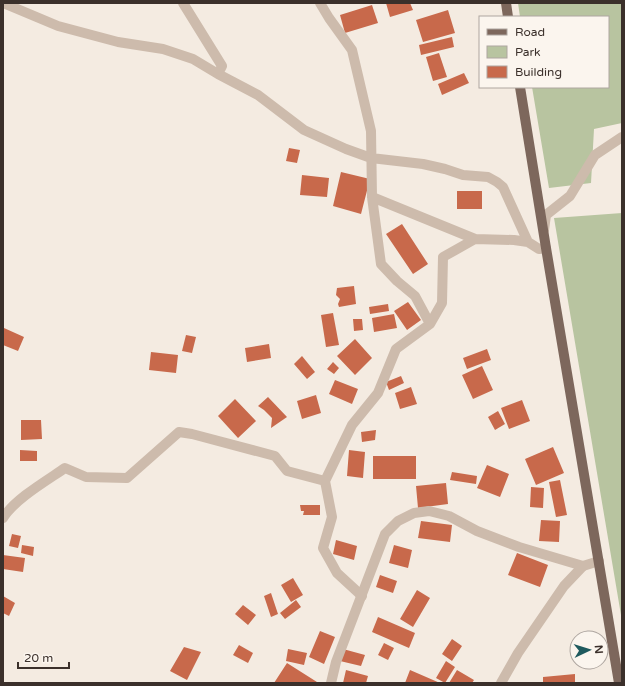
<svg xmlns="http://www.w3.org/2000/svg" width="625" height="686" font-family="'Varela Round',sans-serif">
  <style>
    .green { fill: #b8c4a0 }
    .building { fill: #c8694b }
    .lines { fill: none; stroke-linecap: round; stroke-linejoin: round }
    .minor { stroke: #cdbbac; stroke-width: 10 }
    .tertiary { stroke: #cdbbac; stroke-width: 10 }
    .primary { stroke: #7d675c; stroke-width: 10 }
  </style>
  <rect width="100%" height="100%" fill="#f4ebe1"/>
  <path class="green" d="M518,3H622V123L594,129L591,183L549,188L532,87H608V17H520Z
    M622,213V621L554,218Z"/>
  <path class="building" d="M386,3H410L413,10L390,17Z
    M372,5L378,23L345,33L340,15Z
    M448,10L455,33L423,42L416,20Z
    M452,37L454,47L421,55L419,45Z
    M439,53L447,77L433,81L426,57Z
    M464,73L469,83L442,95L438,84Z
    M289,148L300,150L297,163L286,161Z
    M341,172L370,179L361,214L333,206Z
    M302,175L329,178L327,197L300,195Z
    M457,191H482V209H457Z
    M402,224L428,264L413,274L386,234Z
    M354,286L356,304L339,307L338,304L340,299L336,295L337,288Z
    M408,302L421,320L407,330L394,311Z
    M388,304L389,311L370,314L369,307Z
    M333,313L339,345L326,347L321,315Z
    M394,314L397,328L374,332L372,318Z
    M353,319H362L363,330L354,331Z
    M4,328L24,337L18,351L3,345V331Z
    M186,335L196,337L192,353L182,351Z
    M355,339L372,358L355,375L337,356Z
    M269,344L271,358L247,362L245,348Z
    M487,349L491,360L467,369L463,358Z
    M151,352L178,355L176,373L149,370Z
    M302,356L315,372L307,379L294,364Z
    M333,362L339,368L334,374L327,369Z
    M482,366L493,390L473,399L462,375Z
    M401,376L404,383L389,390L386,382Z
    M335,380L358,389L352,404L329,394Z
    M411,387L417,404L400,409L395,393Z
    M316,395L321,413L302,419L297,401Z
    M268,397L287,417L271,428L272,418L264,410L258,406Z
    M235,399L256,421L238,438L218,416Z
    M522,400L530,421L509,429L501,408Z
    M498,411L505,424L495,430L488,417Z
    M21,420H41L42,439L21,440Z
    M376,430L375,440L362,442L361,432Z
    M553,447L564,473L536,485L525,459Z
    M20,450L37,451V461H20Z
    M349,450L365,452L363,478L347,476Z
    M373,456H416V479H373Z
    M487,465L509,474L500,497L477,488Z
    M452,472L477,476L476,484L450,480Z
    M560,480L567,515L556,517L549,482Z
    M446,483L448,504L418,508L416,486Z
    M531,487L544,488L543,508L530,507Z
    M300,505H320V515H303L304,511H301Z
    M541,520L560,521L559,542L539,541Z
    M421,521L452,525L450,542L418,538Z
    M12,534L21,536L18,548L9,546Z
    M336,540L357,546L354,560L333,554Z
    M22,545L34,547L33,556L21,553Z
    M394,545L412,550L408,568L389,563Z
    M517,553L548,565L540,587L508,575Z
    M3,555L25,558L23,572L3,569Z
    M380,575L397,581L393,593L376,587Z
    M293,578L303,595L291,602L281,585Z
    M417,590L430,598L413,627L400,619Z
    M271,593L278,614L271,617L264,596Z
    M3,596L15,603L9,616L3,613Z
    M296,600L301,607L285,619L280,613Z
    M243,605L256,615L248,625L235,614Z
    M378,617L415,633L409,648L372,632Z
    M320,631L335,637L324,664L309,657Z
    M452,639L462,646L452,661L442,654Z
    M384,643L394,648L388,660L378,655Z
    M239,645L253,653L248,663L233,655Z
    M184,647L201,652L187,680L170,671Z
    M288,649L307,653L304,665L286,661Z
    M343,649L365,655L361,666L340,661Z
    M446,661L455,667L445,683L436,678Z
    M287,663L317,682L316,683H274Z
    M346,670L368,676L366,683H343Z
    M410,670L440,683H405Z
    M457,670L474,680L472,683H449Z
    M575,674V683H543V677Z"/>
  <g class="lines">
    <path class="minor" d="M3,3L58,26L118,42L163,49L193,59L218,74L258,95L304,130L346,149L371,158L423,164L445,169L463,175L488,177L497,182L503,187L528,242
      M183,3L222,66L218,74
      M320,3L329,18L352,50L371,131L372,197L381,264L397,281L415,296L430,324
      M372,197L475,239L514,240L528,242L539,249L546,248
      M544,230L546,215L570,196L595,155L622,137
      M325,481L352,425L378,393L396,349L430,324L442,303L443,257L475,239
      M3,518C15,499 46,481 65,468L86,477L127,478L179,432L192,434L275,456L287,471L325,481L332,517L323,548L337,573L362,596
      M501,683L518,653L564,586L583,566"/>
    <path class="tertiary" d="M331,683L336,662L385,534L398,521L414,513L429,511L449,516L477,531L519,547L583,566L599,561"/>
    <path class="primary" d="M506,3L508,17
      M520,87L546,248L619,683"/>
  </g>
  <rect width="625" height="686" fill="none" stroke="#3b302b" stroke-width="8"/>
  <rect x="479" y="16" width="130" height="72" fill="#fbf5ee" stroke="#aea6a0"/>
  <rect x="487" y="29" width="20" height="6" fill="#7d675c" stroke="#aea6a0"/>
  <text x="515" y="36" font-size="12" fill="#3b302b">Road</text>
  <rect x="487" y="46" width="20" height="12" fill="#b8c4a0" stroke="#aea6a0"/>
  <text x="515" y="56" font-size="12" fill="#3b302b">Park</text>
  <rect x="487" y="66" width="20" height="12" fill="#c8694b" stroke="#aea6a0"/>
  <text x="515" y="76" font-size="12" fill="#3b302b">Building</text>
  <g transform="translate(589 650) rotate(86)"><circle r="19" fill="#fbf5ee" stroke="#aea6a0"/>
  <path d="M0-3L7 15L0 10L-7 15Z" fill="#1f5a5e"/>
  <text y="-6" font-size="11" font-weight="bold" text-anchor="middle" fill="#3b302b">N</text>
  </g>
  <path d="M18 662v6h51v-6" fill="none" stroke="#3b302b" stroke-width="2"/>
  <text x="24" y="662" font-size="12" fill="#3b302b" stroke="#fbf5ee" stroke-width="3" paint-order="stroke">20 m</text>
</svg>
